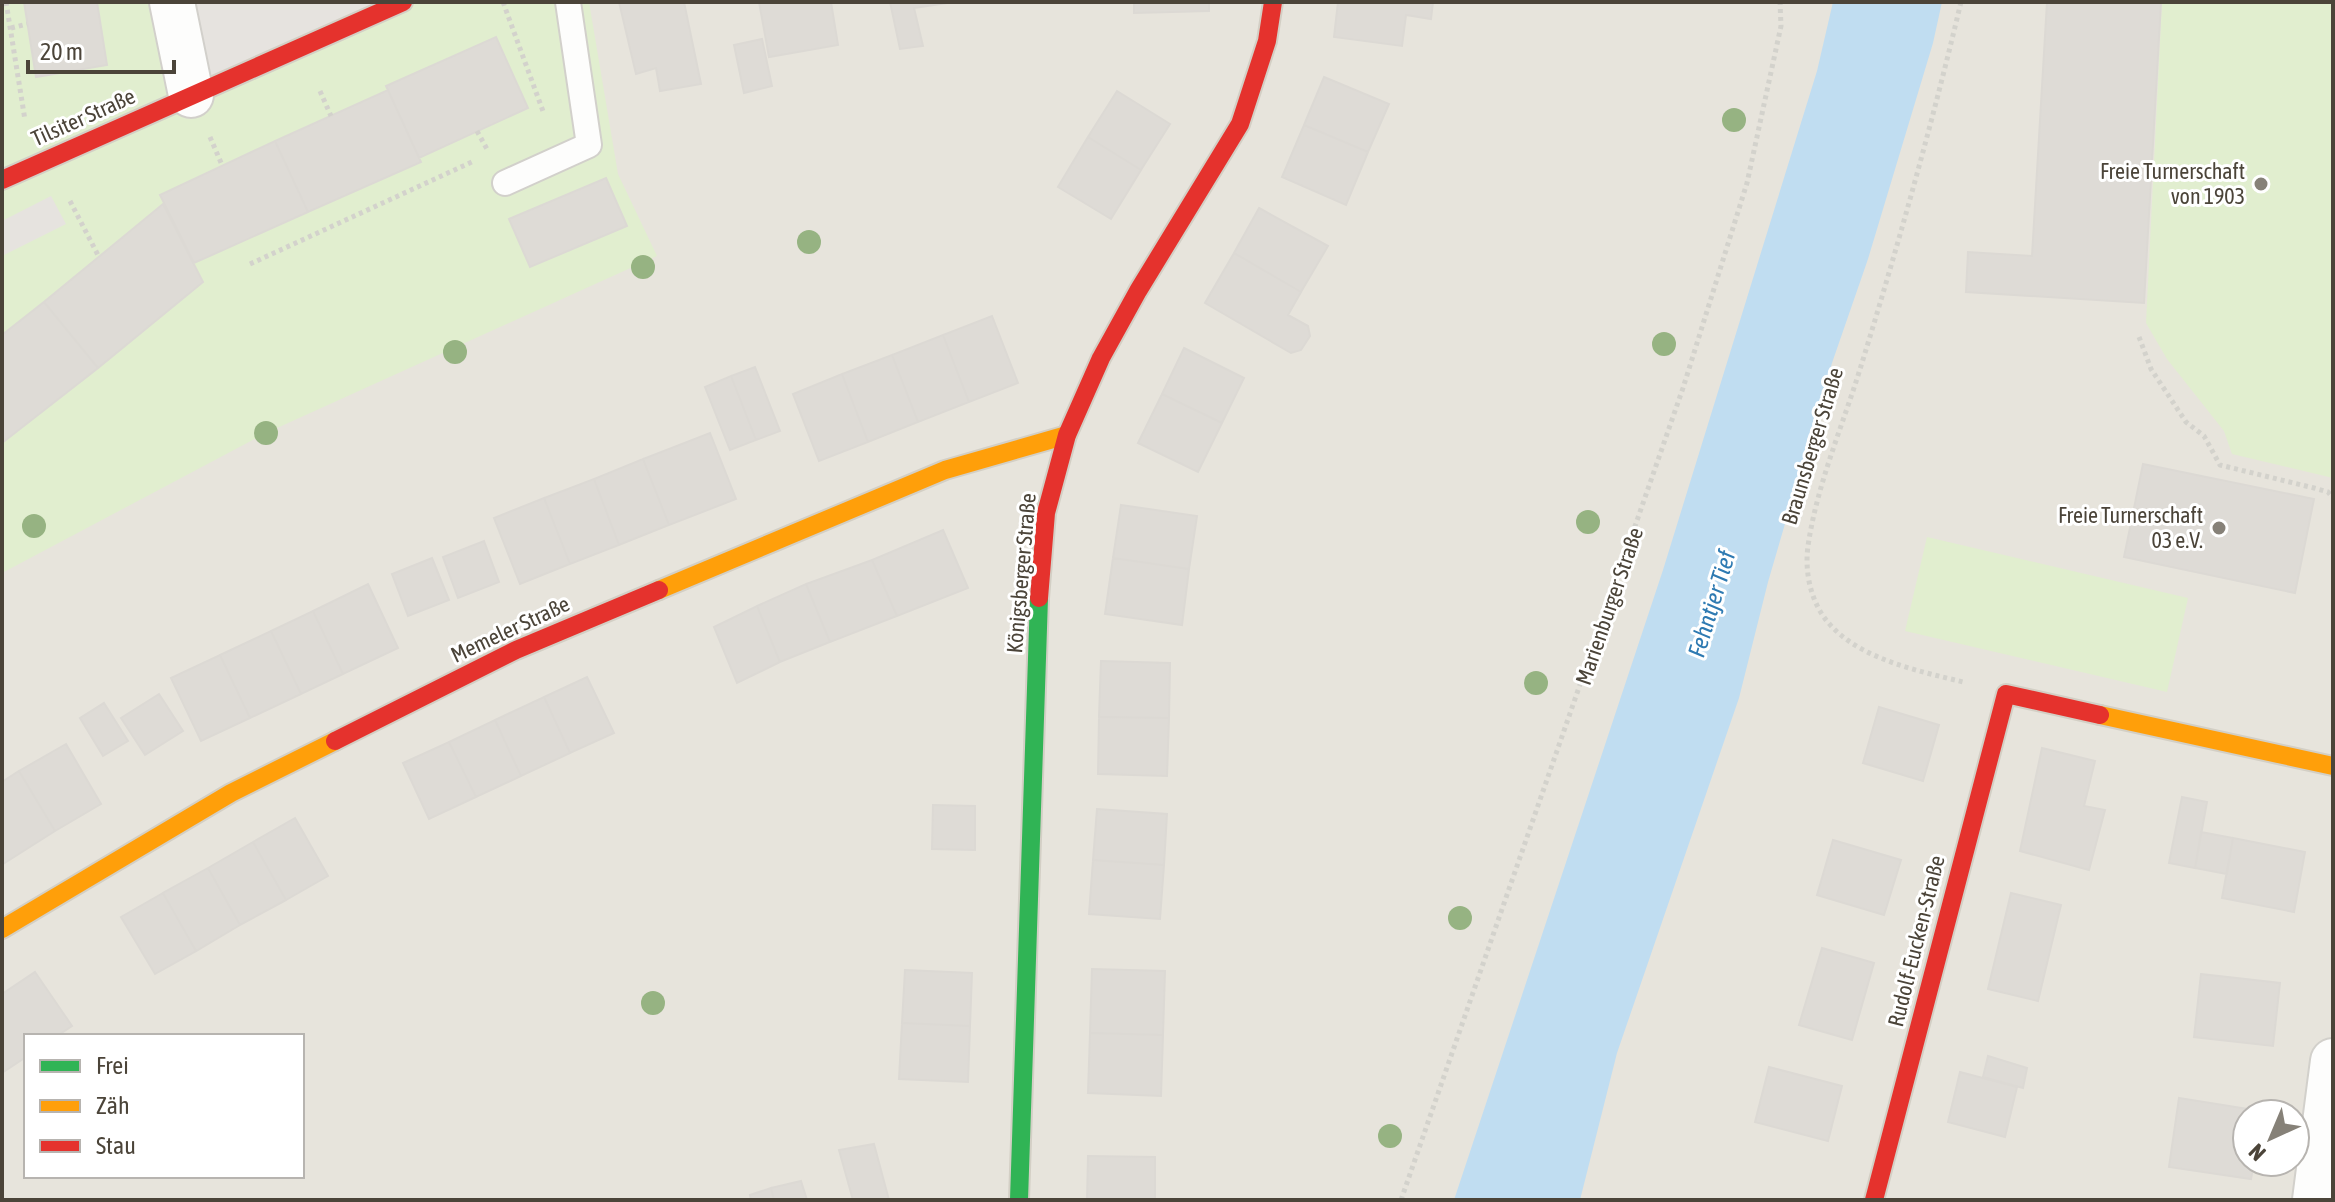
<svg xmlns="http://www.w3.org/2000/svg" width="2335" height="1202" font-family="'Asap Condensed',sans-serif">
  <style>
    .residential { fill: #e7e4dc; fill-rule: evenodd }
    .green { fill: #e1eecf }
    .parking { fill: #e6e3df }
    .water { fill: #c0ddf1 }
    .building { fill: #dedbd6; stroke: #dcd9d4; stroke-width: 2 }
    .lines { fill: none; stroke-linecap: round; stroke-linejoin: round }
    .lane-casing { stroke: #d2d0cb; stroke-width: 28 }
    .street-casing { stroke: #d2d0cb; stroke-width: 48 }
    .fast-casing { stroke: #d3cfc5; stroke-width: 22 }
    .slow-casing { stroke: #d3cfc5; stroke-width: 22 }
    .jam-casing { stroke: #d3cfc5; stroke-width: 22 }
    .path { stroke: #d3d2cc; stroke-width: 5; stroke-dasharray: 4 4; stroke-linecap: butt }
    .lane { stroke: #fdfdfc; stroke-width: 24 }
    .street { stroke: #fdfdfc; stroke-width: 44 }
    .fast { stroke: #30b455; stroke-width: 18 }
    .slow { stroke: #ff9f0a; stroke-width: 18 }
    .jam { stroke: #e5322d; stroke-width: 18 }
    .tree { fill: #96b382 }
    .poi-dot { fill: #868178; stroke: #fff; stroke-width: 3 }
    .labels { text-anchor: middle; stroke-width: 6; stroke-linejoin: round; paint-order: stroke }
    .street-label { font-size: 22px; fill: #4b4439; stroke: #fff }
    .poi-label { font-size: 22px; fill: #4b4439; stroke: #fff; text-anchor: end }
    .water-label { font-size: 24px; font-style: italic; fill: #2e7ab2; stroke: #fff }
  </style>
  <rect width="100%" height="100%" fill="#f4f2ee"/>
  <path class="residential" d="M2,2H2333V1200H2ZM26,1036H302V1176H26ZM2247,1114H2295V1162H2247Z"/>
  <path class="green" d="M2,2H589L618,174L657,256L266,433L2,573Z
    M2162,2H2333V478L2232,454L2224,431L2167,359L2146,323Z
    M1927,537L2188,598L2167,692L1905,631Z"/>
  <path class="parking" d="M172,2H379L189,95Z
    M51,196L66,224L2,256V221Z"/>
  <path class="water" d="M1833,2H1942L1933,43L1868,259L1832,363L1768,582L1739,698L1617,1053L1580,1200H1454L1663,570L1817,71Z"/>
  <path class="building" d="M24,2H97L107,65L36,77Z
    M619,2H684L701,84L660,91L656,68L636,74Z
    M759,2H831L838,45L769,57Z
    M890,2H948V3L914,8L923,46L900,49Z
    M1134,2H1209V11L1134,13Z
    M1338,2H1433L1431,19L1406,15L1402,46L1334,37Z
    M2047,2H2161L2144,303L1966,292L1968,252L2032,256Z
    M496,37L528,108L419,158L386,86Z
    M762,39L772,86L744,93L734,45Z
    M1324,77L1389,104L1368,152L1304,125Z
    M388,90L421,162L308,212L275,141Z
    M1117,91L1170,124L1141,170L1088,137Z
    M1304,125L1368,152L1346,205L1282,177Z
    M1088,137L1141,170L1111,219L1058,187Z
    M275,141L308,212L194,263L160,195Z
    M606,178L627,226L530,267L509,219Z
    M163,204L203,282L98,368L44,302Z
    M1259,208L1328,246L1301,292L1234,253Z
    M1234,253L1301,292L1288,315L1308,326L1310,336L1301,350L1291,353L1205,303Z
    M44,302L98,368L2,443V335Z
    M992,316L1018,383L969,402L943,335Z
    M943,335L969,402L918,422L892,355Z
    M1184,348L1244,378L1222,423L1162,394Z
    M892,355L918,422L868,442L842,374Z
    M755,367L780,431L756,440L731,376Z
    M842,374L868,442L819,461L793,394Z
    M731,376L756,440L730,450L705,387Z
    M1162,394L1222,423L1198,472L1138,443Z
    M710,433L736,499L669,525L643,459Z
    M643,459L669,525L619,545L594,479Z
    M2143,464L2314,499L2295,593L2124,557Z
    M594,479L619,545L570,564L544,498Z
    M544,498L570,564L520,584L494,518Z
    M1121,505L1197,516L1189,569L1113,558Z
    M943,530L968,588L897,616L872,560Z
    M484,541L499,582L458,598L443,557Z
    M432,558L449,600L408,616L392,574Z
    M1113,558L1189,569L1182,625L1105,614Z
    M872,560L897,616L830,642L806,584Z
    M368,584L398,648L343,674L313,611Z
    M806,584L830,642L780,662L757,606Z
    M757,606L780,662L737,683L714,627Z
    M313,611L343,674L301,694L271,631Z
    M271,631L301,694L250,718L220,655Z
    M220,655L250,718L201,741L171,678Z
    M1101,661L1170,663L1169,718L1099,717Z
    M587,677L614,733L570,753L544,697Z
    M159,694L183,731L145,755L121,718Z
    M544,697L570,753L521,776L495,720Z
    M104,703L128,741L103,756L80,718Z
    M1879,707L1939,725L1923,781L1863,763Z
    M1099,717L1169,718L1167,776L1098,774Z
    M495,720L521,776L476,797L449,742Z
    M449,742L476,797L429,819L403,763Z
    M66,744L101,804L55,831L19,771Z
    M2042,748L2095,761L2084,806L2105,810L2089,870L2020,851Z
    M19,771L55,831L3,864L2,782Z
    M2182,797L2207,802L2195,868L2169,863Z
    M933,805L975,806V850L932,849Z
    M1097,809L1167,814L1164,865L1093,860Z
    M295,818L328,876L286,900L253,842Z
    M2201,832L2233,838L2227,874L2195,868Z
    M2233,838L2305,852L2294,912L2222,898Z
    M1833,840L1901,860L1884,915L1817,895Z
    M253,842L286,900L240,925L208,868Z
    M1093,860L1164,865L1160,919L1089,914Z
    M208,868L240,925L196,951L163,893Z
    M163,893L196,951L155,974L121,917Z
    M2011,893L2061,905L2038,1001L1988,989Z
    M1822,948L1874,963L1852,1040L1799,1025Z
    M1092,969L1165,971L1163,1035L1090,1033Z
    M905,970L972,973L970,1026L902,1023Z
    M35,972L72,1026L57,1036H26V1057L2,1073V994Z
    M2201,974L2280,983L2273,1046L2194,1037Z
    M902,1023L970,1026L968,1082L899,1079Z
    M1090,1033L1163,1035L1161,1096L1088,1093Z
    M1988,1056L2027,1068L2023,1088L1983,1077Z
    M1769,1067L1842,1086L1828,1141L1755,1122Z
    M1960,1072L2017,1087L2005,1137L1948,1122Z
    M2179,1098L2261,1111V1114H2247V1162H2254L2251,1179L2169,1167Z
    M874,1144L889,1200H853L839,1150Z
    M1088,1156L1155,1157V1200H1087Z
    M801,1181L807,1200H774L771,1188Z
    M771,1188L774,1200H751L750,1195Z"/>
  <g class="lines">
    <defs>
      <path id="lane" d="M505,183L589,145L568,2"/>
      <path id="street" d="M172,2L191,95
        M2315,1200L2333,1061"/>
      <path id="fast" d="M1019,1200L1039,598"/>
      <path id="slow" d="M659,590L945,470L1067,435
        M2100,715L2333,766
        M2,929L231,793L335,741"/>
      <path id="jam" d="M2,180L403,2
        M1039,598L1046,513L1067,435L1101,358L1138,291L1240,124L1267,41L1273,2
        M335,741L516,650L659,590
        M1874,1200L2006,694L2100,715"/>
    </defs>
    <use href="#lane" class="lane-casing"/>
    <use href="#street" class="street-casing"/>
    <use href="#fast" class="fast-casing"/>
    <use href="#slow" class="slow-casing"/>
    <use href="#jam" class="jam-casing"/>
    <path class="path" d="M6,2L25,120
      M503,2L544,114
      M1961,2C1932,124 1898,246 1861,366C1843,425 1817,484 1808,546C1805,568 1809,592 1820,611C1847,657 1915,670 1963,682
      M11,28L27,24
      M320,91L331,116
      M477,131L488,151
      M210,137L222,165
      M70,201L99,257
      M250,264L474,161
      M2139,337L2151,369L2186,422L2204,436L2220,465L2314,488L2328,492L2333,498
      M1401,1200L1683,388L1747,183L1781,26L1780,2"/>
    <use href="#lane" class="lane"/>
    <use href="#street" class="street"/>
    <use href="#fast" class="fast"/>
    <use href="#slow" class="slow"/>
    <use href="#jam" class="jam"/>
  </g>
  <g class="tree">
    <circle cx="1734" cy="120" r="12"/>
    <circle cx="809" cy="242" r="12"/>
    <circle cx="643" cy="267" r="12"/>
    <circle cx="1664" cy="344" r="12"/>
    <circle cx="455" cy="352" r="12"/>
    <circle cx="266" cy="433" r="12"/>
    <circle cx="1588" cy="522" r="12"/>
    <circle cx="34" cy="526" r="12"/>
    <circle cx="1536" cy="683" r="12"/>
    <circle cx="1460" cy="918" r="12"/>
    <circle cx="653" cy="1003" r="12"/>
    <circle cx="1390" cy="1136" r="12"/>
  </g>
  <g class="poi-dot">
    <circle cx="2261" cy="184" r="8"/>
    <circle cx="2219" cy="528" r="8"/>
  </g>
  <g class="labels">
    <g class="street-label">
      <text transform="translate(83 117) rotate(-24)" y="8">Tilsiter Straße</text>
      <text transform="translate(1812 446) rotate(-73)" y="8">Braunsberger Straße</text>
      <text transform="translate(1021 573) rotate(-85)" y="8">Königsberger Straße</text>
      <text transform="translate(1609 606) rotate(-71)" y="8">Marienburger Straße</text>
      <text transform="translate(510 629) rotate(-25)" y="8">Memeler Straße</text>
      <text transform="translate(1916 941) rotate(-76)" y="8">Rudolf-Eucken-Straße</text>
    </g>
    <g class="poi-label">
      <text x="2245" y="179">Freie Turnerschaft<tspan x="2245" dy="25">von 1903</tspan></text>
      <text x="2203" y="523">Freie Turnerschaft<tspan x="2203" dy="25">03 e.V.</tspan></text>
    </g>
    <g class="water-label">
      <text transform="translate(1712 604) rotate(-73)" y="8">Fehntjer Tief</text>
    </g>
  </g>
  <rect width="2335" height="1202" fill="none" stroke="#4b4439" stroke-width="8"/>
  <rect x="24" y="1034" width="280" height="144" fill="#ffffff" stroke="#b7b4b0" stroke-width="2"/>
  <rect x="40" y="1060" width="40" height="12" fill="#30b455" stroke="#b7b4b0" stroke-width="2"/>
  <text x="96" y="1074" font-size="24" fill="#4b4439">Frei</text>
  <rect x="40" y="1100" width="40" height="12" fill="#ff9f0a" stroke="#b7b4b0" stroke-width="2"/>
  <text x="96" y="1114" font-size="24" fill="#4b4439">Zäh</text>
  <rect x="40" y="1140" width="40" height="12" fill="#e5322d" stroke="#b7b4b0" stroke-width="2"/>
  <text x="96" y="1154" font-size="24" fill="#4b4439">Stau</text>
  <g transform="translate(2271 1138) rotate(224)"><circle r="38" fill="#ffffff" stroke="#b7b4b0" stroke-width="2"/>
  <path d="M0-6L14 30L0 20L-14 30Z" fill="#868178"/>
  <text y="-12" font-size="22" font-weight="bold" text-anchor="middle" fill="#4b4439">N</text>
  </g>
  <path d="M28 60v12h146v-12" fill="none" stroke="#4b4439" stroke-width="4"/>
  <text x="40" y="60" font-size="24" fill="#4b4439" stroke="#ffffff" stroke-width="6" paint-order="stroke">20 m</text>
</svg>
